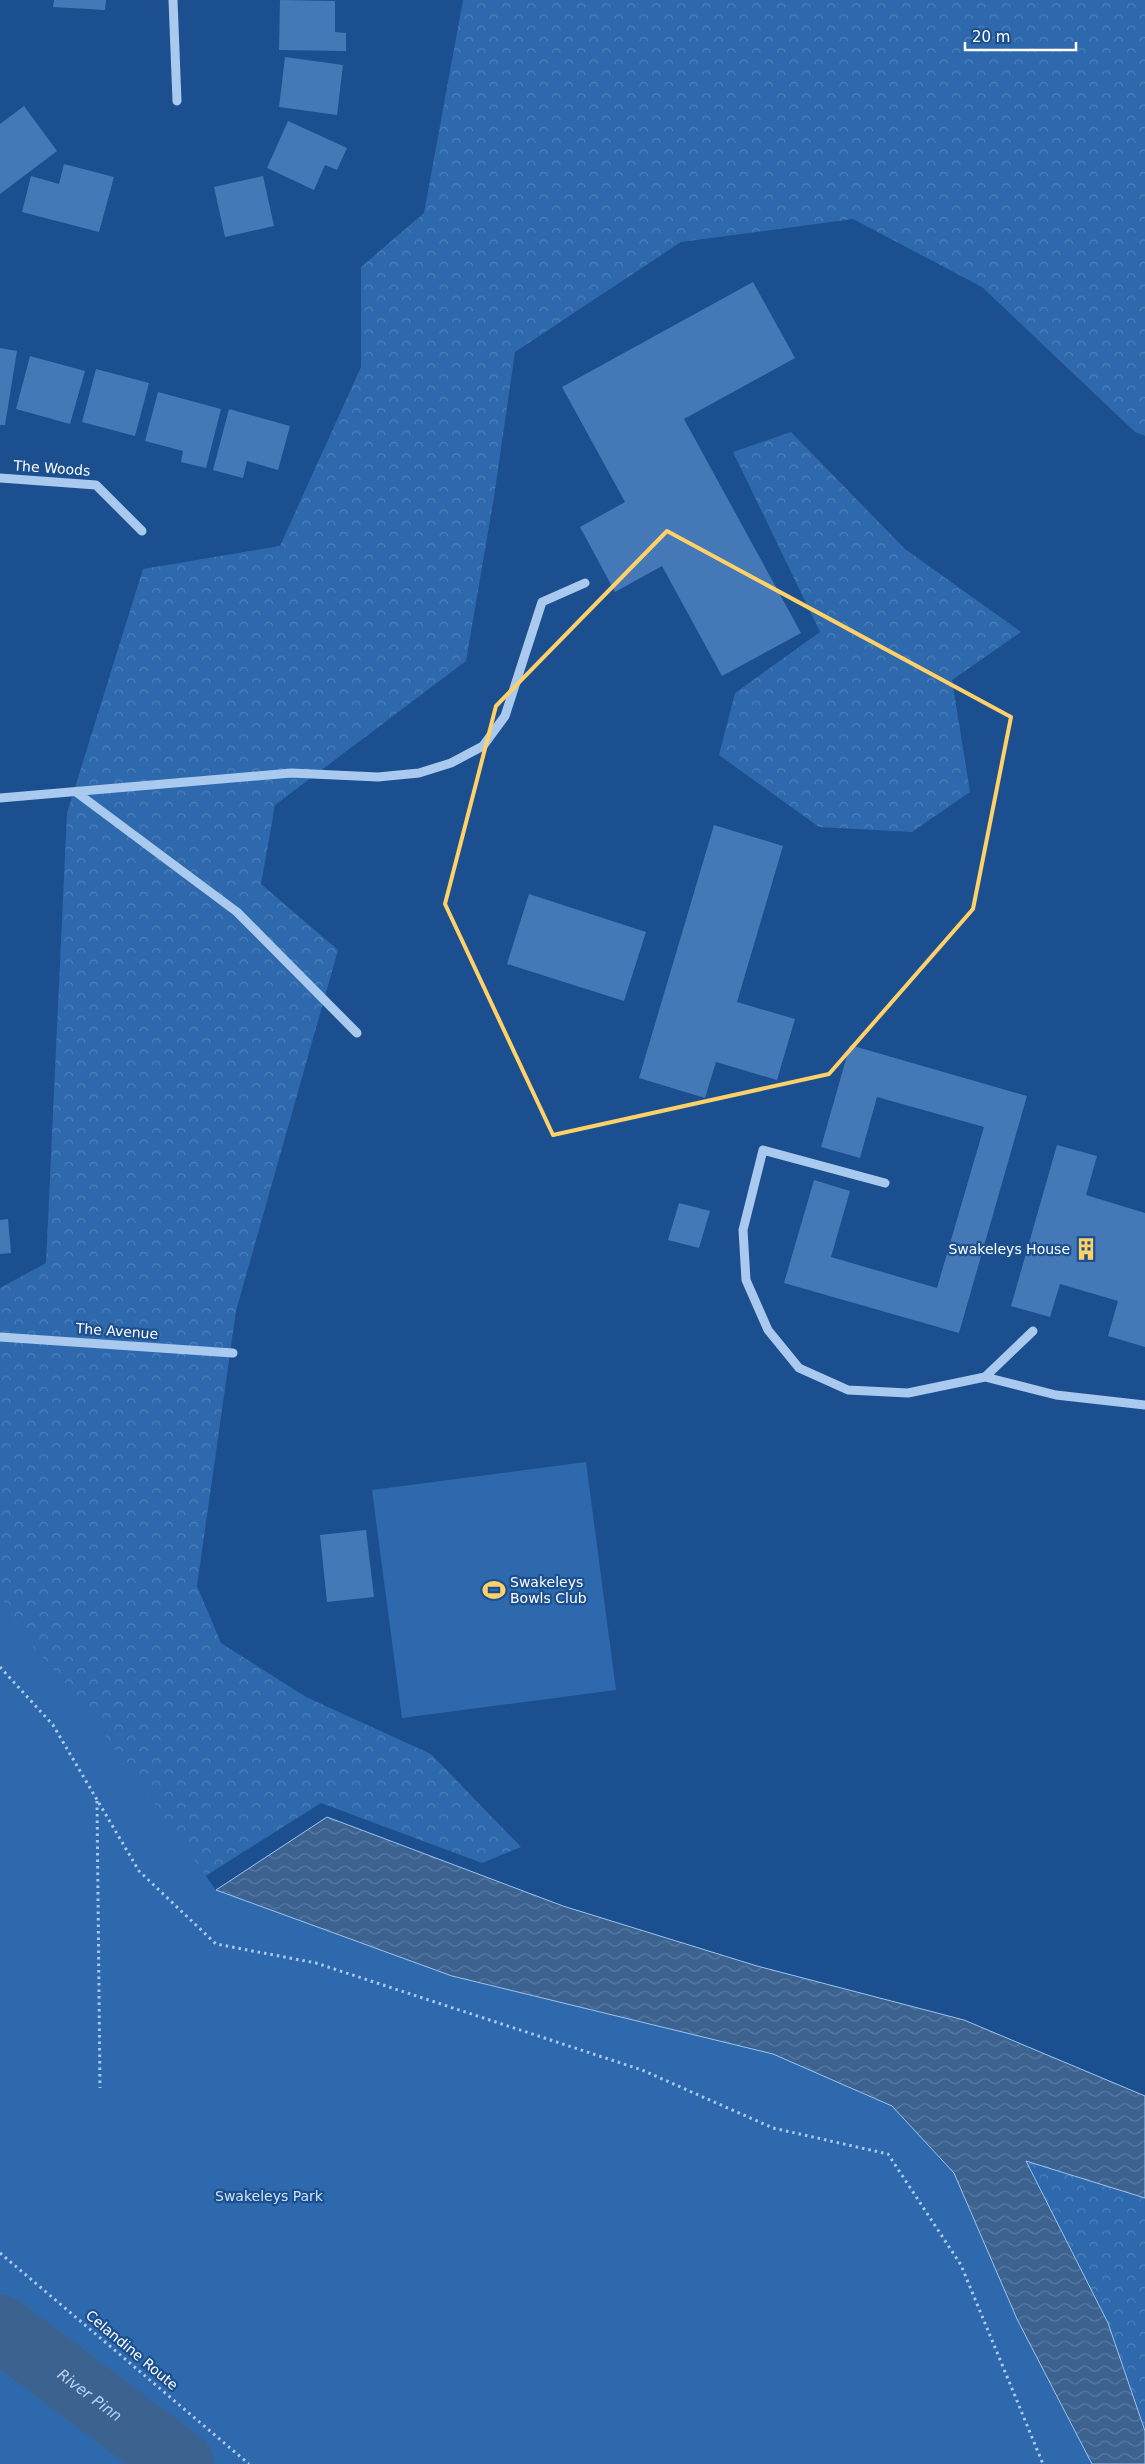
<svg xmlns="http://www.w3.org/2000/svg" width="1145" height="2464" font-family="'DejaVu Sans',sans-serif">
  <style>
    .forest { fill: url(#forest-crowns) }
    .park { fill: #2e69ad }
    .water { fill: url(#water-waves); stroke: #9cc4f0 }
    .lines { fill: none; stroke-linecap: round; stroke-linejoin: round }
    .river { stroke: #3c6290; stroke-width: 66 }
    .building { fill: #4478b7 }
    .path { stroke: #a9c9ee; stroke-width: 3; stroke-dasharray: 2.5 4; stroke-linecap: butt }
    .minor { stroke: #a9c9ee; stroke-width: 9 }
    .marked { fill: none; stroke: #ffd166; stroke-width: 4; stroke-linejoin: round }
    .labels { text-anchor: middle; stroke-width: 4.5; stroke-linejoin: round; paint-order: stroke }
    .street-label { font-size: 14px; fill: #fff; stroke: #1b4f8f }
    .poi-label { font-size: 14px; fill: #fff; stroke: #1b4f8f; text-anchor: end }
    .park-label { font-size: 14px; fill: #cfe3fa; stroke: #1b4f8f }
    .water-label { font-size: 15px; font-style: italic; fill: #b5d3f5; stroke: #1b4f8f }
  </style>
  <defs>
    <pattern id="forest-crowns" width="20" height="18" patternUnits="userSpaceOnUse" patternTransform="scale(1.25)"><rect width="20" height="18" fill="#2e69ad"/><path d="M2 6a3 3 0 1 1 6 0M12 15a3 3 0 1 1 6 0" fill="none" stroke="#4d80b9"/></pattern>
    <pattern id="water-waves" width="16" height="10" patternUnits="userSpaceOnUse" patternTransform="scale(1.25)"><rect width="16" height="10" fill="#3c6290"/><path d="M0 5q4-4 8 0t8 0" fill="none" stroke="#597aa1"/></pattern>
  </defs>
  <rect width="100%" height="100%" fill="#1b4f8f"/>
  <path class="forest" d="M463,0H1145V436L1135,432L982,287L853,219L681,242L515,352L494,497L466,661L275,805L261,884L338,950L236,1311L197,1586L221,1643L306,1697L431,1754L521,1847L482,1863L321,1803L185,1889L470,2065L411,2109L141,2033L19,1897L40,1797L51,1689L0,1659V1288L46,1263L67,813L143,569L280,546L361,367V267L424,213Z
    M791,432L905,549L1021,632L952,680L970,792L912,832L819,827L719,755L735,693L820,632L733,452Z
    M1025,2160L1145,2198V2431L1108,2323Z"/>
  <path class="park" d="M586,1462L616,1690L402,1718L372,1490Z
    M0,1590L12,1623L79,1699L216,1890L452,1976L773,2054L892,2106L954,2173L1017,2319L1092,2464H0Z"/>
  <path class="water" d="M327,1817L563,1906L757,1966L964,2020L1145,2096V2198L1026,2161L1108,2323L1145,2431V2464H1092L1017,2319L954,2173L892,2106L773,2054L452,1976L216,1890Z"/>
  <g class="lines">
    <path class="river" id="s1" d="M0,2328L181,2464"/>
  </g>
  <path class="building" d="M54,0H106L105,10L53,7Z
    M280,0L335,1V32L346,33V51L279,50Z
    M285,57L343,65L337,115L279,107Z
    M24,106L57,151L0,194V124Z
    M288,121L347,148L337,170L325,165L314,190L267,168Z
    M64,164L114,177L99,232L22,212L31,176L59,184Z
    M263,176L274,226L225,237L214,187Z
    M753,282L795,358L684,419L801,633L722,676L662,566L615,592L580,527L625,502L562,387Z
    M0,348L17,351L5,425H0Z
    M30,356L85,371L70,424L16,409Z
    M96,369L149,383L135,436L82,422Z
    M158,392L221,409L206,468L181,462L183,451L145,441Z
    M229,409L290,426L278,470L247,461L243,478L213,470Z
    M714,825L783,846L737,1002L795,1019L777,1080L716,1062L705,1098L639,1078Z
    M529,894L646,932L624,1001L507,964Z
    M850,1045L1027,1096L959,1333L784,1283L814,1180L850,1191L831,1257L937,1288L984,1127L877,1097L860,1158L821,1147Z
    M1057,1145L1097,1156L1086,1195L1145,1213V1347L1108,1336L1118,1301L1060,1284L1050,1317L1011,1306Z
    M679,1203L710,1211L699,1248L668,1240Z
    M8,1219L11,1253L0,1254V1220Z
    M366,1530L374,1597L327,1602L320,1535Z"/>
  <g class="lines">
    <path class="path" d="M0,1667L53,1725L139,1871L216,1944L316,1963L642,2070L773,2128L888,2154L961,2265L1043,2464
      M97,1801L100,2088
      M0,2253L249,2464"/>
    <path class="minor" d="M173,0L177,101
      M0,478L96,485L142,531
      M76,792L237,912L357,1033
      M0,798L291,773L378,777L419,773L451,763L483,746L505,716L542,602L585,583
      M885,1183L763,1150L743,1230L746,1280L768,1330L799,1368L848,1390L908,1393L985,1377L1056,1395L1145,1405
      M0,1337L233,1353
      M985,1377L1033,1331"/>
  </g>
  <path class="marked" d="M667,531L1011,717L973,909L829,1074L553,1135L445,904L496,706Z"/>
  <defs>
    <symbol id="building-bare" viewBox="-9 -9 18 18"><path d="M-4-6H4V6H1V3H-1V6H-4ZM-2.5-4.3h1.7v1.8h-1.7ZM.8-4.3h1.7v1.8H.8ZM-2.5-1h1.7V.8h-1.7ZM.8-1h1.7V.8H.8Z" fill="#ffd166" stroke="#1b4f8f" stroke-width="2.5" paint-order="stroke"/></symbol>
    <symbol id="stadium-bare" viewBox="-9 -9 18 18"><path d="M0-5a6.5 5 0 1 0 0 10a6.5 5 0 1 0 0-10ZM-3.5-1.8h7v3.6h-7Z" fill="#ffd166" stroke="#1b4f8f" stroke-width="2.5" paint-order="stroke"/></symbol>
  </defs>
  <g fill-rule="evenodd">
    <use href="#building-bare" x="1070" y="1233" width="32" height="32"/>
    <use href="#stadium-bare" x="478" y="1574" width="32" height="32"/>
  </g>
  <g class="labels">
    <g class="street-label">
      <text transform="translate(52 468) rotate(4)" y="5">The Woods</text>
      <text transform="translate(117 1331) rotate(4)" y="5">The Avenue</text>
      <text transform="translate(132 2350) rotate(40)" y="5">Celandine Route</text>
    </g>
    <g class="poi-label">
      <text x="1070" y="1254">Swakeleys House</text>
      <text x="510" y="1587" text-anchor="start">Swakeleys<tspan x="510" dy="16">Bowls Club</tspan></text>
    </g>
    <g class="park-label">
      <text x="269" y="2201">Swakeleys Park</text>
    </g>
    <g class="water-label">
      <text dy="5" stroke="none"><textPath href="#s1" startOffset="112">River Pinn</textPath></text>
    </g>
  </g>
  <path d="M965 42v8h111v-8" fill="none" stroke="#ffffff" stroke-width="2.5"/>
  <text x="972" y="42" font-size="15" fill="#ffffff" stroke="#1b4f8f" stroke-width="4" paint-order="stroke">20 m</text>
</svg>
